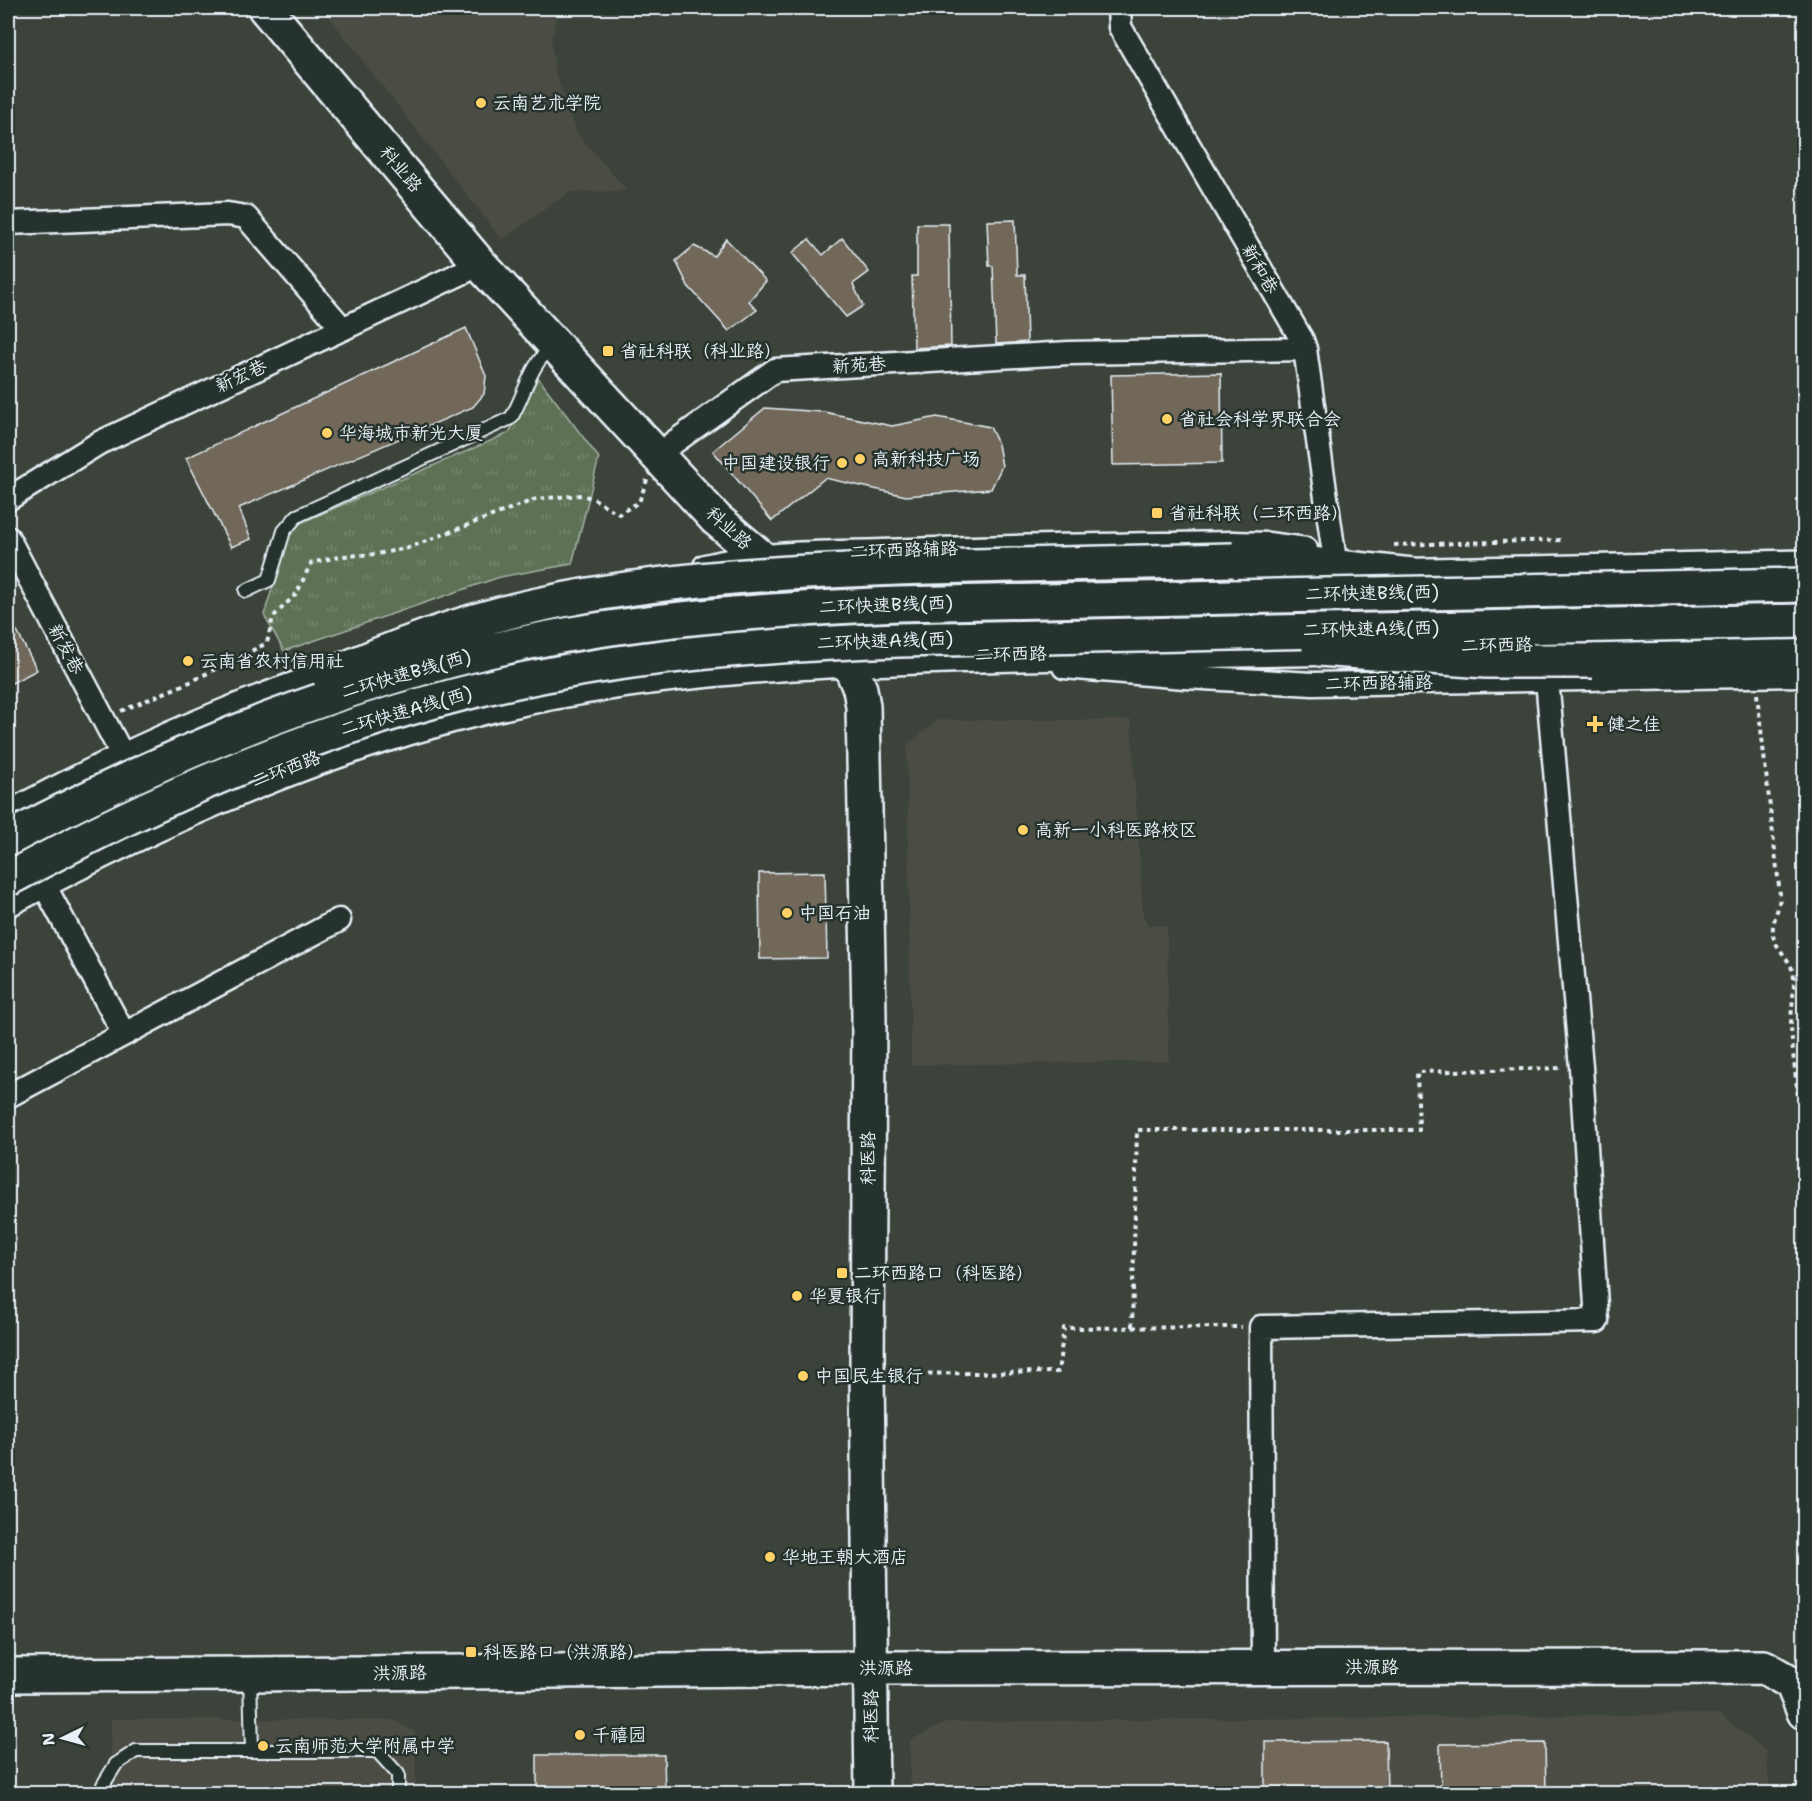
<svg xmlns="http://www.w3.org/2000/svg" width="1812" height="1801" font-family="'Shantell Sans','LXGW WenKai TC',sans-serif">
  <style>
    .built { fill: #4c4e44 }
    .park { fill: url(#park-tufts); stroke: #a3b1a6; stroke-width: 1.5 }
    .building { fill: #71685a; stroke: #e8f1f8; stroke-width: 1.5 }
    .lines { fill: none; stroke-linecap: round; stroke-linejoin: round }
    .lane-casing { stroke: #e8f1f8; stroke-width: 16 }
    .street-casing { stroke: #e8f1f8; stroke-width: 27 }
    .secondary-casing { stroke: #e8f1f8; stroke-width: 38 }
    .primary-casing { stroke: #e8f1f8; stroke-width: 38 }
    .highway-casing { stroke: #e8f1f8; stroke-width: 38 }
    .path { stroke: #e8f1f8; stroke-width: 4; stroke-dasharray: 4.5 4.5; stroke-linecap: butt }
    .lane { stroke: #26332d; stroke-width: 12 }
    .street { stroke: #26332d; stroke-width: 22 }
    .secondary { stroke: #26332d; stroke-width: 33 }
    .primary { stroke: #26332d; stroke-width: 33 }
    .highway { stroke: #26332d; stroke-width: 33 }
    .highway-bridge-casing { stroke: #e8f1f8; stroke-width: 38; stroke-linecap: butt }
    .highway-bridge { stroke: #26332d; stroke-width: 33 }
    .poi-dot { fill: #ffd166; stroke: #26332d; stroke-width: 2 }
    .labels { text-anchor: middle; stroke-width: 5; stroke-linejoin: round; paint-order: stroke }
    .poi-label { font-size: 18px; fill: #e8f1f8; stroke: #26332d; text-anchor: start }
    .street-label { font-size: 18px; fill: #e8f1f8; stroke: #26332d }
  </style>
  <defs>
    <pattern id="park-tufts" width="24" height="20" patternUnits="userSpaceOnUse" patternTransform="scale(1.5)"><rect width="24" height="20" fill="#5e7154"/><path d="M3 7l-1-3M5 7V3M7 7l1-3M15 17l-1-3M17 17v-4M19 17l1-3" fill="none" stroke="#75866d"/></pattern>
  </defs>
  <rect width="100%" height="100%" fill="#3c433a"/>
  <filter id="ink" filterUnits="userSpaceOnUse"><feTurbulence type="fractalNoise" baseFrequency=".0167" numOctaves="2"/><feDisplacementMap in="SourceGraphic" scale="12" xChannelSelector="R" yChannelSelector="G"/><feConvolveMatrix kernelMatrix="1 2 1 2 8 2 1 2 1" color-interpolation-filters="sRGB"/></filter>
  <g filter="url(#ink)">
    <path class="built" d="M322,8H558L551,40L555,72L577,133L627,191L569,192L502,240Z
      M938,720H1131L1143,915L1148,925L1167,926L1169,1061L911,1065L907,745Z
      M1719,1714L1766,1751L1770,1793H910V1740L948,1722Z
      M111,1719L394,1720L415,1732L416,1793L93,1794L111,1761Z"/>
    <path class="park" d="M536,375L599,458L572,564L500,577L284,651L264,615L291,527L509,433Z"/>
    <path class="building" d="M1015,220L1017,275H1025L1027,342L996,344L993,266H989L987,221Z
      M917,224H949L951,346L914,348L912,276H917Z
      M842,238L869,272L853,284L863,306L846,317L792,253L809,239L823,255Z
      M726,239L766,281L749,301L757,310L729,331L688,286L676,261L694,246L714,256Z
      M466,328L486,376L484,394L473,407L239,508L251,539L231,547L186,458Z
      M1221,373L1222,463L1113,465L1111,375Z
      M765,408L824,412L892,426L937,417L990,427L998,444L1002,466L991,489L906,496L825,478L772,521L713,451Z
      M8,614L37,670L8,685Z
      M825,872L827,958L760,959L759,873Z
      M1386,1741L1387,1794H1265V1742Z
      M1545,1743L1546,1794H1441L1440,1744Z
      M537,1755H664L665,1794H537Z"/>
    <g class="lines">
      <defs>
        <path id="lane" d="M246,591L269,580L284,531L297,516L511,418C526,393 529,365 553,346
          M250,1677L252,1750
          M101,1794L103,1785L116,1764L136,1751H377L398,1774V1794"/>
        <path id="street" d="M1119,8L1120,27L1302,340L1305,349L1334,554
          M8,223L228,214L246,217L343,329
          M673,443L775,370L1069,353L1305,349
          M8,499L99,443L466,271L479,263
          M8,538L125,760
          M705,566C761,552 823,553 882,551C999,546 1116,545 1233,543L1268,544L1306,549
          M1064,667L1185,677L1313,684L1804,675
          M42,881L124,1034
          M8,1096L339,920
          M1263,1667L1261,1327L1597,1321L1581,1067L1547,679"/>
        <path id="secondary" d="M265,8L479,263L716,519L762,558L795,591L848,660L860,689L863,706L869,1016L867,1374L872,1794
          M8,1675L250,1674L871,1668L1764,1667L1792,1683L1804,1712"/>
        <path id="primary" d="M1383,576L1804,567
          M474,636C660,594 849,586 1039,582C1131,581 1224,579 1316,577
          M1461,645L1804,639
          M8,819C119,759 234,707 355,669
          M8,899C161,817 319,747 489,706C663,665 842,658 1020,654C1129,652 1237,650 1346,648"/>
        <path id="highway" d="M1233,560L1291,562L1412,575
          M1593,661L1804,656"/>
      </defs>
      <use href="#lane" class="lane-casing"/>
      <use href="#street" class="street-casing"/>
      <use href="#secondary" class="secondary-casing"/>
      <use href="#primary" class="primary-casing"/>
      <use href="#highway" class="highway-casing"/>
      <path class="path" d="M1394,545L1561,540
        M1757,694L1780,895C1780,910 1769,925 1774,939C1780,954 1794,962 1794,980C1794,995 1791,1010 1791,1026C1793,1065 1800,1105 1804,1145
        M121,711L190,682L267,643L273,617L297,593L311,563L342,556L377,554L408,548L536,499L582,495L594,499L619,514L639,502L647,480
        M1132,1327L1137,1130H1419L1417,1072L1560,1068
        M892,1374L1058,1372L1064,1328L1242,1327"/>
      <use href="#lane" class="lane"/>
      <use href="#street" class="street"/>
      <use href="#secondary" class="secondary"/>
      <use href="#primary" class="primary"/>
      <use href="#highway" class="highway"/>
      <defs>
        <path id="highway-bridge" d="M1319,649L1486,661H1593
          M329,676C395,646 466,620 538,605C666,577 798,571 929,567C1030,564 1132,563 1233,560
          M8,839C179,748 358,675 549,638C664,617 781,609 898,604L1804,585
          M8,879C159,797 317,728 485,688C621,656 760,645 899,640L1804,621"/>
      </defs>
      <use href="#highway-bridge" class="highway-bridge-casing"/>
      <use href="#highway-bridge" class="highway-bridge"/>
    </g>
  </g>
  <g class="poi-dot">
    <circle cx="481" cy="103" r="6"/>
    <rect x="602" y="345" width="12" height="12" rx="3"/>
    <circle cx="1167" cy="419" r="6"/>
    <circle cx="327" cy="433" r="6"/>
    <circle cx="860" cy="459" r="6"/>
    <circle cx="842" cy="463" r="6"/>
    <rect x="1151" y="507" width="12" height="12" rx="3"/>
    <circle cx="188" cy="661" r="6"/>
    <path d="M1592 715h6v6h6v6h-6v6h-6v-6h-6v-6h6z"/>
    <circle cx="1023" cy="830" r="6"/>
    <circle cx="787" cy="913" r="6"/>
    <rect x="836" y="1267" width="12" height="12" rx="3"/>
    <circle cx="797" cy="1296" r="6"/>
    <circle cx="803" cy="1376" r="6"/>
    <circle cx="770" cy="1557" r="6"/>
    <rect x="465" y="1646" width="12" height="12" rx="3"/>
    <circle cx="580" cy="1735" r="6"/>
    <circle cx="263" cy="1746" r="6"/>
  </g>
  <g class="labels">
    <g class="poi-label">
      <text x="493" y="109">云南艺术学院</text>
      <text x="620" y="357">省社科联（科业路）</text>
      <text x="1179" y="425">省社会科学界联合会</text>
      <text x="339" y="439">华海城市新光大厦</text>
      <text x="872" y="465">高新科技广场</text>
      <text x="830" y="469" text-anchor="end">中国建设银行</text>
      <text x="1169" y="519">省社科联（二环西路）</text>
      <text x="200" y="667">云南省农村信用社</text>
      <text x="1607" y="730">健之佳</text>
      <text x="1035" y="836">高新一小科医路校区</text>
      <text x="799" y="919">中国石油</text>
      <text x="854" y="1279">二环西路口（科医路）</text>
      <text x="809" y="1302">华夏银行</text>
      <text x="815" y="1382">中国民生银行</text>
      <text x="782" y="1563">华地王朝大酒店</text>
      <text x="483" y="1658">科医路口（洪源路）</text>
      <text x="592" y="1741">千禧园</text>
      <text x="275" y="1752">云南师范大学附属中学</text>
    </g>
    <g class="street-label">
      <text transform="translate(401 169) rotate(50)" y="6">科业路</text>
      <text transform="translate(1260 269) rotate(60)" y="6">新和巷</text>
      <text transform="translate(859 365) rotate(-3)" y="6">新苑巷</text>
      <text transform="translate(241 376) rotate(-25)" y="6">新宏巷</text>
      <text transform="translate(729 528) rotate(42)" y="6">科业路</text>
      <text transform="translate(904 550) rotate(-2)" y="6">二环西路辅路</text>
      <text transform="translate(1372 593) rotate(-1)" y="6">二环快速B线(西)</text>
      <text transform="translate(886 605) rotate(-2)" y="6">二环快速B线(西)</text>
      <text transform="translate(1371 629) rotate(-1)" y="6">二环快速A线(西)</text>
      <text transform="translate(885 641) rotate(-2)" y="6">二环快速A线(西)</text>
      <text transform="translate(1497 645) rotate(-1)" y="6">二环西路</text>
      <text transform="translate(66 649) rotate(62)" y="6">新发巷</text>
      <text transform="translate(1011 654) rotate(-1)" y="6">二环西路</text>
      <text transform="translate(406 674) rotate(-16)" y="6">二环快速B线(西)</text>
      <text transform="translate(1379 683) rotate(-1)" y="6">二环西路辅路</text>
      <text transform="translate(406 711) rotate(-16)" y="6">二环快速A线(西)</text>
      <text transform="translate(286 769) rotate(-21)" y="6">二环西路</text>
      <text transform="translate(868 1158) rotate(-90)" y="6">科医路</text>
      <text x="1372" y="1673">洪源路</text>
      <text x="886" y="1674">洪源路</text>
      <text transform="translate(400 1673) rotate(-1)" y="6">洪源路</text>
      <text transform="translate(871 1716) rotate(-90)" y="6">科医路</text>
    </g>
  </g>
  <rect width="1812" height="1801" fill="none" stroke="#26332d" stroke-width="30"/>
  <rect x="15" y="15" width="1782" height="1771" fill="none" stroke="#e8f1f8" stroke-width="2" filter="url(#ink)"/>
  <g transform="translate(63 1738) rotate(265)" stroke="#26332d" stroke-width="4.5" paint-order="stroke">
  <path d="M0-4.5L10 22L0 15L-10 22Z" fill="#e8f1f8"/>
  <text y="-9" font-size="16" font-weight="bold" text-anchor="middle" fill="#e8f1f8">N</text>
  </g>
</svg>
